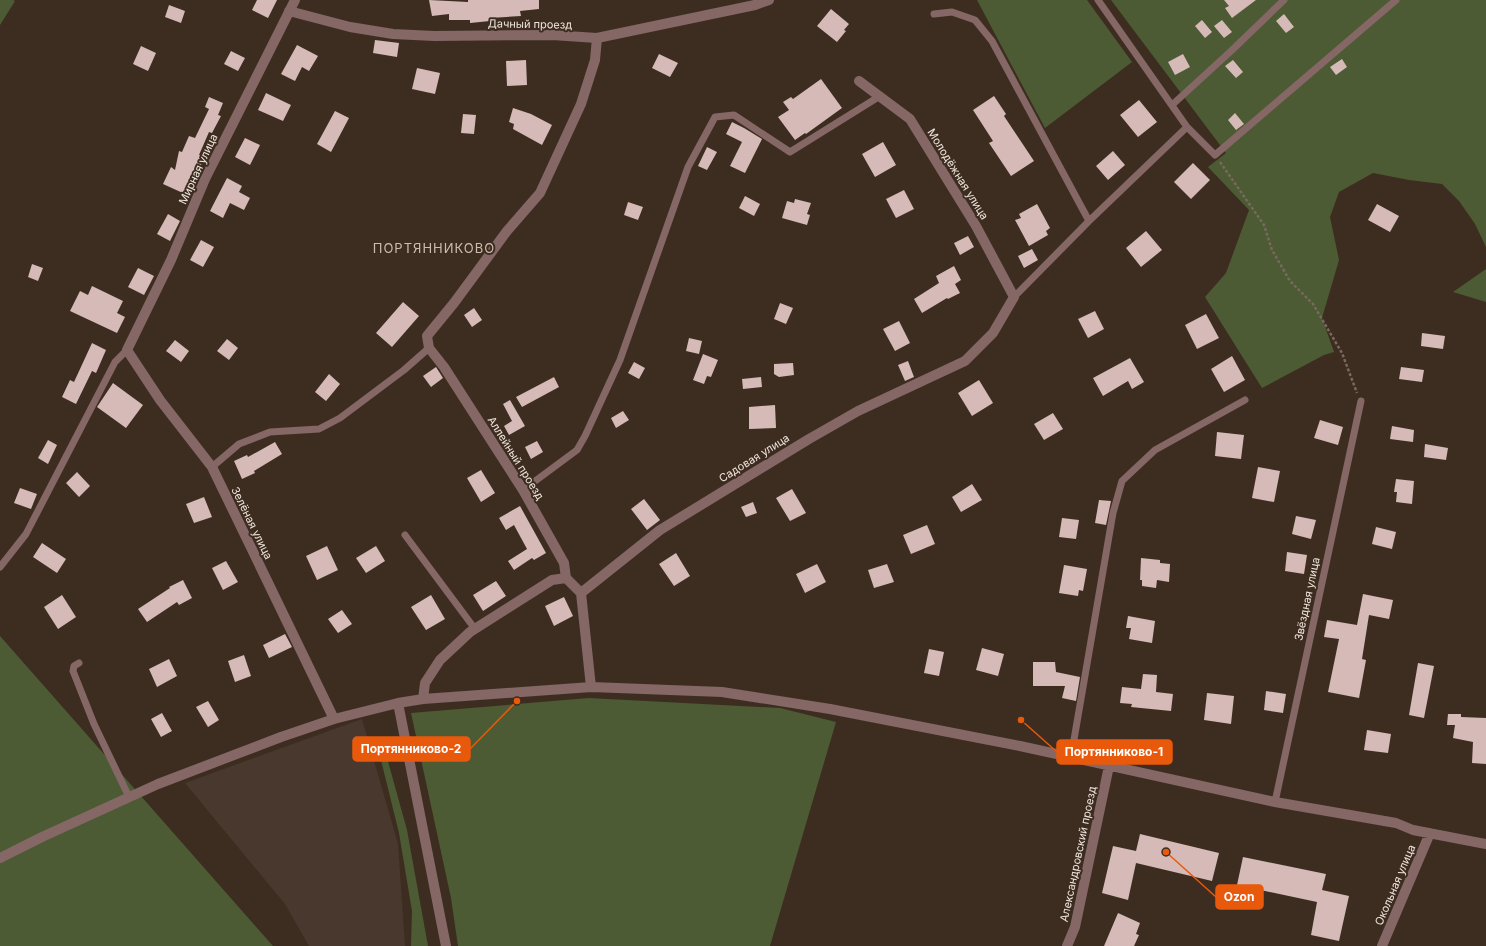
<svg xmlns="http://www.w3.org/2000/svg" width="1486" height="946" font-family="Inter,sans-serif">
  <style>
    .industrial { fill: #48382e }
    .green { fill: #4c5b33 }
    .building { fill: #d5bab7 }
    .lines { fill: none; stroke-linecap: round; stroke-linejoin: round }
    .path { stroke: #77695e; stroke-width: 2.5; stroke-dasharray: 3 2; stroke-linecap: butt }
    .service { stroke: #856765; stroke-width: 7 }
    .minor { stroke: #856765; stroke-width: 10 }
    .labels { text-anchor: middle; stroke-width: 4; stroke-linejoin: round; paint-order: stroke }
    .street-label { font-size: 11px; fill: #efe4dc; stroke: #3d2d20 }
    .quarter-label { font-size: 13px; letter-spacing: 1px; fill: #cfbbab; stroke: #3d2d20 }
    .leader { fill: none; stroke: #e8590c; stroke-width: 1.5 }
    .callout-dot { fill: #e8590c; stroke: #3d2d20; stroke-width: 1.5 }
    .callout { fill: #e8590c; stroke: #e8590c; stroke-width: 1.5 }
    .callout-label { font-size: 12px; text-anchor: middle; font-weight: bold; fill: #fff }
  </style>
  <rect width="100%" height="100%" fill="#3d2d20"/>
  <path class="industrial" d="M362,719L398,844L405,946H309L285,904L185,783Z"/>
  <path class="green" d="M0,0H13L15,1L0,25Z
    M977,0H1087L1132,62L1045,128Z
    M1111,0H1486V247L1475,224L1459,201L1442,184L1409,180L1373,173L1339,192L1330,217L1339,260L1322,318L1334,352L1324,355L1262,388L1205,297L1226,273L1249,210L1208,167L1226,153Z
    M1486,269V302L1453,292Z
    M0,636L273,946H0Z
    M589,698L780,708L836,722L770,946H458L451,898L411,713Z
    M384,747L407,830L428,946H411L412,911L399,833L379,752Z"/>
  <path class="building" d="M257,0H277L268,18L252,10Z
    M429,0L468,2V0H539V9L520,11L521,16L490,18V21L470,23V20H449V14L432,16Z
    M1224,0H1256L1232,18L1225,8L1229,6Z
    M169,5L185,11L181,23L165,17Z
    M831,9L849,24L844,30L846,31L837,42L817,26Z
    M1284,14L1294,27L1286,33L1276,21Z
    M1202,20L1212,32L1205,38L1195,26Z
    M1222,20L1232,32L1224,38L1214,26Z
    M375,40L399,43L397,57L373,53Z
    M297,45L318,56L309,71L302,67L295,81L281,74Z
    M141,46L156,53L148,71L133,64Z
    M231,51L245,58L238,71L224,64Z
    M659,54L678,63L670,77L652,68Z
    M1183,54L1190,67L1175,75L1168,62Z
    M1342,59L1347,67L1336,75L1330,67Z
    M526,60L527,85L507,86L506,61Z
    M1233,60L1243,72L1236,78L1225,66Z
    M417,68L440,73L435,94L412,89Z
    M821,79L842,108L806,134L805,133L795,140L778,117L789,110L783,102L791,97L793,99Z
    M266,93L291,105L283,121L258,110Z
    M994,96L1006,114L1004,116L1034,161L1011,176L989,143L993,141L973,110Z
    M209,97L223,103L218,115L221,116L212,133L209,132L199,155L203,156L199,174H195L185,194L163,184L171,167L175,170L179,151L182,152L189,136L195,138L209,109L205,107Z
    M1139,100L1157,122L1138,137L1120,115Z
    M513,108L531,114L552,125L542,145L513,129L514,124L509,122Z
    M335,111L349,118L331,152L317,144Z
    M1235,113L1244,124L1236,130L1228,120Z
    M463,114L476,115L474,134L461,133Z
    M732,122L744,128L762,139L745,173L730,166L742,142L726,134Z
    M245,138L260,145L250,165L235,157Z
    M883,142L896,165L875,177L862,154Z
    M707,147L717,152L707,170L698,166Z
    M1113,151L1125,165L1108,180L1096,166Z
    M1193,163L1210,180L1191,199L1174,182Z
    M227,178L242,186L239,192L250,198L244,210L230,203L223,218L210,211Z
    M904,190L914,209L896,218L886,199Z
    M745,196L760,204L754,216L739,208Z
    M795,199L811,203L807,214L810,215L807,225L782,218L787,201L794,203Z
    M628,202L643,207L638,220L624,215Z
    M1037,204L1050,228L1046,231L1048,235L1029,246L1015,220L1021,218L1019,214Z
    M1377,204L1399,216L1390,232L1368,220Z
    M168,214L180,221L170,241L157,234Z
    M1146,231L1162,250L1141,267L1126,248Z
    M968,236L974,247L960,255L954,243Z
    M201,240L214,247L203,267L190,260Z
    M1032,249L1038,260L1024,268L1018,256Z
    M32,264L43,268L38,281L28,277Z
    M954,266L961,280L955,284L960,293L948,299L947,298L922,313L914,299L939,283L936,276Z
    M138,268L154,276L144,295L128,287Z
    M92,286L123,301L117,313L125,317L117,333L70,311L80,291L88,295Z
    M403,302L419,316L392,347L376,333Z
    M780,303L793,308L786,324L774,319Z
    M474,308L482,320L472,327L464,315Z
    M1095,311L1104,329L1088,338L1078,319Z
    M1206,314L1219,338L1197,349L1185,325Z
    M899,321L910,343L895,351L883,329Z
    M1422,333L1445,336L1443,349L1421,346Z
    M689,338L702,341L699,354L686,351Z
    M227,339L238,348L229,360L217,351Z
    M175,340L189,351L181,362L166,351Z
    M92,343L106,350L96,373L92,371L76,404L62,397L70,380L74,382Z
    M703,354L718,360L711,377L707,376L704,384L693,380Z
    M1232,356L1245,380L1224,392L1211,369Z
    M1130,358L1144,382L1132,389L1128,381L1103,396L1093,378Z
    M908,361L914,377L905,381L898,365Z
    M634,362L645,368L639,379L628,373Z
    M793,363L794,375L779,377L774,374V364Z
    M436,367L443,378L431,387L423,376Z
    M1401,367L1424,370L1422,382L1399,379Z
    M329,374L340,384L326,401L315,392Z
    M554,377L559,387L522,407L516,397Z
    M761,377L762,387L743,389L742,379Z
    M979,380L993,403L972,416L958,393Z
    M113,383L143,405L126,428L97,407Z
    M510,400L525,426L509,435L504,426L512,421L503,404Z
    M775,405L776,428L749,429V407Z
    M623,411L629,420L616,428L611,418Z
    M1053,413L1063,429L1044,440L1034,424Z
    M1320,420L1343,427L1338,445L1314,438Z
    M1392,426L1414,430L1413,442L1390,439Z
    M1217,432L1244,435L1241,459L1215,456Z
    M48,440L57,445L48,464L38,458Z
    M537,441L543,452L531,459L525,447Z
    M275,442L282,454L254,471L255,473L242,479L234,461L247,455L248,457Z
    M1425,444L1448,448L1446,460L1424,457Z
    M1258,467L1280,471L1274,502L1252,498Z
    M481,470L495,493L481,502L467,478Z
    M77,472L90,486L79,497L66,483Z
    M1396,479L1414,481L1412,504L1396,502L1397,492H1394Z
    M972,484L982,500L961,512L952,497Z
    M20,488L37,494L31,509L14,503Z
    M792,489L806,513L790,521L776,498Z
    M204,497L212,517L194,523L186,504Z
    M644,499L660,520L647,530L631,509Z
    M1099,500L1111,501L1106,525L1095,523Z
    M753,502L757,513L746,517L741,507Z
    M520,506L546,553L534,560L532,558L514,570L508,561L527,549L514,525L506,530L499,518Z
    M1296,516L1316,520L1311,539L1292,534Z
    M1062,518L1079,520L1076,539L1059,537Z
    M927,525L935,544L911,554L903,535Z
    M1376,527L1396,532L1392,549L1372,544Z
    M42,543L66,559L57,573L33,557Z
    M327,546L338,570L317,580L306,556Z
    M376,546L385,561L366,573L356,558Z
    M1287,552L1307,555L1304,574L1285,571Z
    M676,553L690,576L674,586L659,564Z
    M1141,558L1160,560V563L1170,564L1169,582L1157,580L1156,588L1142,586V580H1140Z
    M226,561L238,582L223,590L212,568Z
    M817,564L826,582L805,593L796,574Z
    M887,564L894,582L874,588L868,570Z
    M1064,565L1087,569L1083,591L1079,590L1078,596L1059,593Z
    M183,580L192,598L179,605L177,602L147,622L138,609L170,588L169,587Z
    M496,581L506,596L483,611L473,595Z
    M1363,594L1393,600L1389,619L1369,615L1362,659L1366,660L1359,698L1328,692L1339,639L1324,637L1327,620L1357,625Z
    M62,595L76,617L58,629L44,607Z
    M431,595L445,619L426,630L411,607Z
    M564,597L573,616L554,626L545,606Z
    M342,610L352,624L338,633L328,619Z
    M1128,616L1155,621L1152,643L1129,639L1131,628H1126Z
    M285,634L292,647L269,658L263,645Z
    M982,648L1004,654L998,676L976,670Z
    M929,649L944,652L939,676L924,673Z
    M244,655L251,676L235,682L228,661Z
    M169,659L177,676L157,687L149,669Z
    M1033,662H1055L1056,672L1080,677L1076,701L1062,698L1065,686H1033Z
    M1418,663L1434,666L1424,718L1409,715Z
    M1143,674L1157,675L1156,692L1173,694L1171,711L1131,707L1132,704L1120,703L1122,687L1141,689Z
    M1266,691L1286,694L1283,713L1264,710Z
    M1207,693L1234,696L1231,724L1204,720Z
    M208,701L219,720L208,727L196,707Z
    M162,713L172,731L161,737L151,719Z
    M1448,714H1461V717L1486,718V764L1472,763L1473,742L1453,738L1455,725H1447Z
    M1367,730L1391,734L1388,753L1364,750Z
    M1140,834L1219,853L1212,881L1136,863L1128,900L1102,893L1113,846L1136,851Z
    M1243,857L1326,874L1322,890L1349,896L1339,941L1311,935L1317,902L1237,885Z
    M1118,913L1140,923L1136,934L1139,935L1134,946H1104Z"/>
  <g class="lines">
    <path class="path" d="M1220,162L1264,225L1272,250L1290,281L1313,304L1342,353L1357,393"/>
    <path class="service" d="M934,14L952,12L975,20L992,41L1089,221
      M1172,105L1230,52L1284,0
      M1187,127L1215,155L1396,0
      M1014,297L1089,221L1187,127L1098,0
      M212,467L239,444L270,432L319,429L340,418L404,370L429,348
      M523,490L577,450L585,436L620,360L688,167L715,117L734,115L790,152L880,96
      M405,535L475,629
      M0,567L26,534L115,362L127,350
      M79,663L74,666L73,671L94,724L129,797
      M1071,757L1113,513L1122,481L1155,450L1245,400
      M1275,802L1361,401"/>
    <path class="minor" d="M295,0L205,179L171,260L127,350L160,400L212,467L334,719
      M289,11L350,27L393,34L434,36L552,35L597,38L755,5L769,0
      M581,593L566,578L564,563L523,490L444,367L429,348L427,336L454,303L507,231L540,193L581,104L595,60L597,38
      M591,687L581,593L660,530L809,439L858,411L965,361L993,333L1014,297L976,226L910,119L859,81
      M423,699L425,683L440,660L470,632L552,580L566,578
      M398,703L446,946
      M0,858L42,837L158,784L281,737L334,719L398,703L423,699L591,687L722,692L830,709L1020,746L1275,802L1396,823L1413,830L1486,844
      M1067,946L1075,927L1109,766
      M1382,946L1430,833"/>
  </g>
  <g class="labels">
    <g class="street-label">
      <text transform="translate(530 24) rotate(1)" y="4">Дачный проезд</text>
      <text transform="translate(198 169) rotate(-65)" y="4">Мирная улица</text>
      <text transform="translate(958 174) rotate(58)" y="4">Молодёжная улица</text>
      <text transform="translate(516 458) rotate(58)" y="4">Аллейный проезд</text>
      <text transform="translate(754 458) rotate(-32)" y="4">Садовая улица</text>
      <text transform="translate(252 523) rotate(64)" y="4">Зелёная улица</text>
      <text transform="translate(1307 599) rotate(-78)" y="4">Звёздная улица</text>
      <text transform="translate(1078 854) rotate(-78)" y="4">Александровский проезд</text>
      <text transform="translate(1395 885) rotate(-67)" y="4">Окольная улица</text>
    </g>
    <g class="quarter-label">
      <text x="434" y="253">ПОРТЯННИКОВО</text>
    </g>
  </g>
  <path class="leader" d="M517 701L470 749M1021 720L1057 752M1166 852L1216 897"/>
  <g class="callout-dot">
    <circle cx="517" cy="701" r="4"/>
    <circle cx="1021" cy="720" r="4"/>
    <circle cx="1166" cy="852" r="4"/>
  </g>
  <g class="callout">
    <rect x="353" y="737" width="117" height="24" rx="4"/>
    <rect x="1057" y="740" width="115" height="24" rx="4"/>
    <rect x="1216" y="885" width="47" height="24" rx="4"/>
  </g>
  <g class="callout-label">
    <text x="411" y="753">Портянниково-2</text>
    <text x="1114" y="756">Портянниково-1</text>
    <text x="1239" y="901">Ozon</text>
  </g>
</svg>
